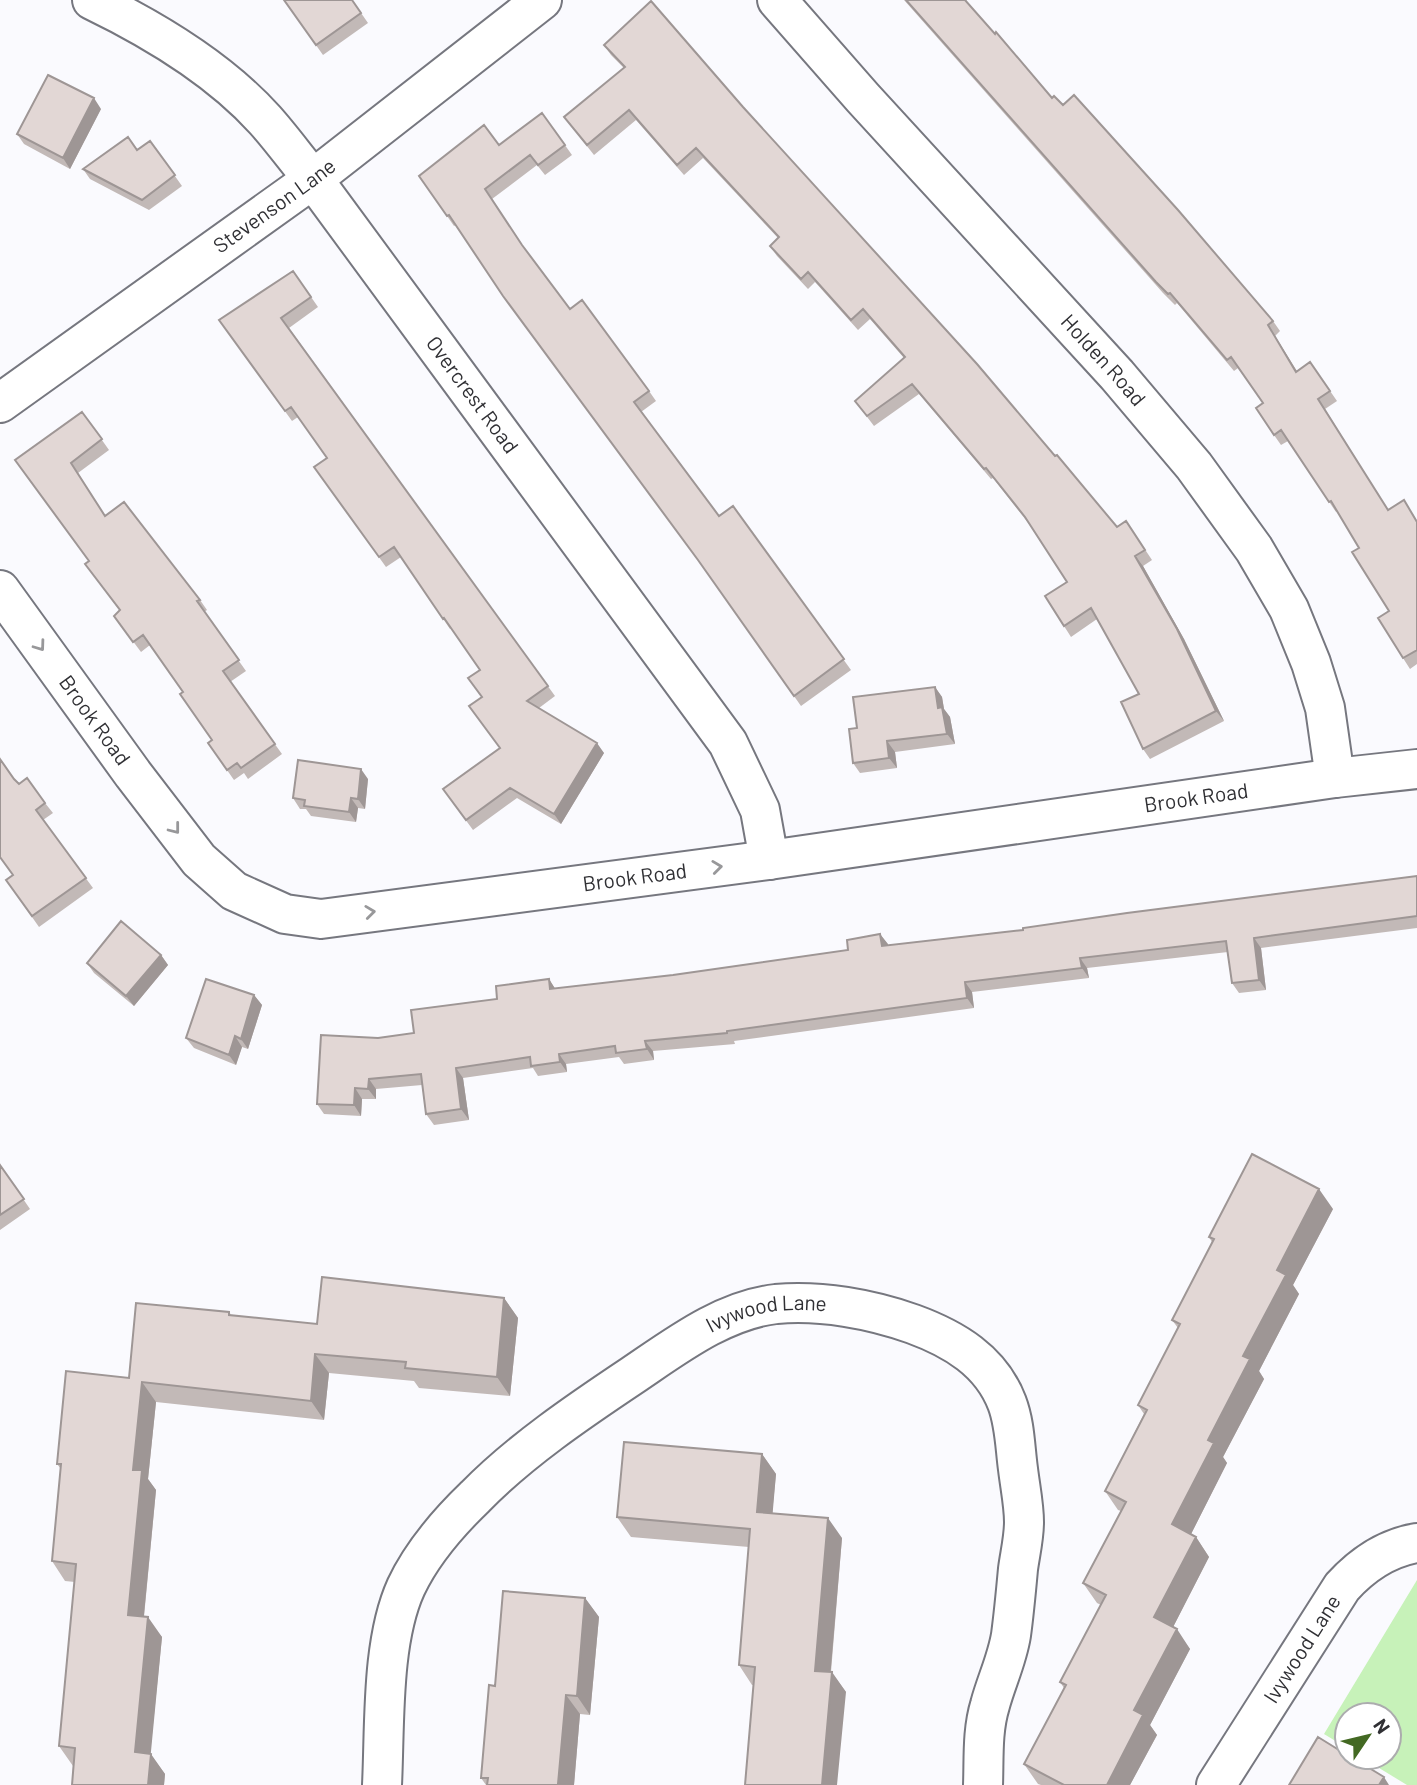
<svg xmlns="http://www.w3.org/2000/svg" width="1417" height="1785" font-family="Barlow,sans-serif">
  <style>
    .green { fill: #c7f2b9 }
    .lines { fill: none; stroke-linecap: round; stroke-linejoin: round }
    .minor-casing { stroke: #76777f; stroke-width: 42 }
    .minor { stroke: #fff; stroke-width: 38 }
    .wall { fill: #c2b9b7 }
    .shaded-wall { fill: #9e9695 }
    .building { fill: #e2d7d5; stroke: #9e9695; stroke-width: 2 }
    .oneway { stroke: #98989a }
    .labels { text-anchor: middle; stroke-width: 5; stroke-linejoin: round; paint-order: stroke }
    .street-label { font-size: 21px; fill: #303034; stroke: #fff }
  </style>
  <rect width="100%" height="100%" fill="#fafafe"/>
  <path class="green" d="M1417,1580V1785H1407L1361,1757H1389V1715H1347V1748L1324,1734Z"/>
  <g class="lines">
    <defs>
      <g id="minor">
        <path id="s1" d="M92,0C154,30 219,69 265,120C282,139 297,160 313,179L728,743L760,810L769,860"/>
        <path id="s2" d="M777,0L863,98L1117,375L1194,466L1254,549L1289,609L1311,663L1325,708L1335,778"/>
        <path id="s3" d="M0,403L313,179L542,0"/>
        <path id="s4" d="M0,590L133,774L199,860L234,891L285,914L321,919L769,860L1335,778L1417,769"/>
        <path id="s5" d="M382,1785C385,1725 381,1642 406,1587C422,1553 448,1523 475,1497C520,1451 579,1411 633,1375C676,1346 723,1310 776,1304C821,1300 871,1309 913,1324C954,1339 991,1361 1007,1403C1015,1424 1015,1447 1018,1469C1020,1486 1024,1505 1024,1522C1024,1538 1020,1554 1018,1569C1016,1591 1014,1613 1011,1635C1007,1660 996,1682 990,1705C982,1731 984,1759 983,1785"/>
        <path id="s6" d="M1216,1785L1342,1587C1362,1565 1387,1548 1417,1543"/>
      </g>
    </defs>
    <use href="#minor" class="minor-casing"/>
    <use href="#minor" class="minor"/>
  </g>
  <path class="wall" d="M284,0H352L368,23L323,55Z
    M904,0H967L966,1L1052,98L1273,321L1280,331L1275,336L1297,371L1310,362L1337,401L1325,409L1388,510L1411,511L1417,521V664L1410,669L1403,658L1389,611L1359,548L1337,511L1336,512L1288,441L1281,445L1274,435L1263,403L1238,368L1234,371L1177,303L1175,305L1163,293Z
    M604,45L743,107L1117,527L1126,521L1152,560L1143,566L1184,639L1224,721L1150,759L1143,749L1139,694L1097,619L1071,637L1064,626L1067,582L1029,524L993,478L991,479L919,394L874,426L855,401L904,358L870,319L858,330L815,282L808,289L777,256L770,246L778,238L703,158L684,175L636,120L594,155L564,117L624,68L611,55Z
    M101,109L70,169L24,144L17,134Z
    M542,113L572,155L545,175L537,165L492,199L525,249L570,309L649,391L656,401L641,412L719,516L733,506L851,670L801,706L705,570L456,225L454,226L419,176L499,145Z
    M150,141L182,186L149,210L90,179L83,169L137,150Z
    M293,271L318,307L289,328L555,696L539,708L604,753L561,824L517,798L473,830L443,789L500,748L482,697L480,670L451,628L450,629L401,557L386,567L314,467L327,458L298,417L292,421L219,320Z
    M82,412L109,450L78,473L105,516L200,600L207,610L204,612L246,671L230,682L282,754L248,779L244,773L234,780L208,743L212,740L183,692L150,645L141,652L114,616L120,611L85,564L89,561L15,460Z
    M935,687L942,697L944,709L950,717L955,744L895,752L897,768L860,773L853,763L857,728Z
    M14,779L45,803L53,813L43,820L93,888L39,927L6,880L13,875Z
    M368,779L365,809L358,808L356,822L311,816L306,809H300L293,798Z
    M1417,876V928L1261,948L1266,990L1239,993L1232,983L1228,952L1087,968L1089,978L972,992L974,1008L734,1041L735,1044L653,1051L654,1060L624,1064L619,1057L566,1064L567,1072L538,1076L533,1068L463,1078L469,1120L434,1125L426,1114L422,1085L376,1089V1099H362L361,1116L324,1114L317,1104L378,1038L414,1033L497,999L549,979L555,989L673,975L848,950L880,934L888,945L1023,930Z
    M161,955L168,965L134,1006L94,973L87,963Z
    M254,995L262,1005L248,1049L242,1047L236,1065L194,1048L186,1038Z
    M0,1165L30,1209L0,1230Z
    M1333,1209L1293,1285L1299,1294L1259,1371L1264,1379L1223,1457L1227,1463L1191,1534L1196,1537L1209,1557L1173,1627L1190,1649L1150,1725L1157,1735L1130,1785H1041L1038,1784L1024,1764L1064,1688L1060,1682L1101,1605L1097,1603L1083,1583L1121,1511L1118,1510L1105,1491L1144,1414L1138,1405L1178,1328L1172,1320L1212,1242L1209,1237Z
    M504,1298L518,1318L510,1396L419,1388L414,1381L329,1373L324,1420L156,1402L148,1479L156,1490L144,1617L162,1637L150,1754L165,1774L164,1785H72L73,1766L59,1746L75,1582L65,1581L52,1561L61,1469L57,1464L129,1378L229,1312L232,1316L317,1324Z
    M762,1454L776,1474L772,1514L842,1538L831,1672L846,1692L752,1685L739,1665L749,1547L631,1537L617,1517Z
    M585,1598L599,1617L590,1715L580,1714L574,1785H486L481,1778L495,1686Z"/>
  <path class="shaded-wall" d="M94,98L101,109L70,169L63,158Z
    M1268,325L1275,336L1303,382L1296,372Z
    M1135,556L1143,566L1184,639L1224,721L1216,711Z
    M935,687L942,697L944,709L950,717L955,744L947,734L938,708Z
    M887,741L895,752L897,768L889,758Z
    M597,743L604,753L561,824L554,814Z
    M361,769L368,779L365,809L358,799Z
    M351,798L358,808L356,822L349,812Z
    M880,934L888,944L889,956L882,946Z
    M1254,938L1261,948L1266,990L1259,980Z
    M161,955L168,965L134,1006L126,996Z
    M1080,958L1087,968L1089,978L1082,968Z
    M549,979L556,990L550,989Z
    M965,982L972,992L974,1008L967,998Z
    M254,995L262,1005L248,1049L241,1039Z
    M235,1036L242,1047L236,1065L229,1055Z
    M645,1041L653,1051L654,1060L647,1049Z
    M559,1054L566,1064L567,1072L560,1062Z
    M456,1068L463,1078L469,1120L461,1109Z
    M369,1079L376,1089V1099L368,1089Z
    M355,1088L362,1099L361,1116L354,1105Z
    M1319,1189L1333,1209L1293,1285L1299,1294L1259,1371L1264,1379L1223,1457L1227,1463L1186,1544L1172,1524L1243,1356L1277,1270Z
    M504,1298L518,1318L510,1396L497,1377Z
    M315,1354L329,1373L324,1420L311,1401Z
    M142,1382L156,1402L148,1479L156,1490L142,1635L128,1615L133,1470Z
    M762,1454L776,1474L771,1532L757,1512Z
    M828,1518L842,1538L829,1690L815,1671Z
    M1196,1537L1209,1557L1168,1637L1154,1617Z
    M585,1598L599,1617L590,1715L577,1696Z
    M148,1617L162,1637L149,1772L135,1752Z
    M1177,1629L1190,1649L1150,1725L1157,1735L1130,1785H1107L1134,1710Z
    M832,1672L846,1692L837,1785H822Z
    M566,1695L580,1714L574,1785H559L558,1784Z
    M151,1754L165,1774L164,1785H148Z
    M1384,1777L1389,1785H1379Z"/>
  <path class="building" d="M284,0H352L361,13L316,45Z
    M906,0H965L995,34L996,32L1052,98L1054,96L1063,105L1074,95L1178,210L1273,321L1268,325L1296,372L1310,362L1330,391L1318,399L1388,510L1404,500L1417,522V650L1403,658L1378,618L1389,611L1352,552L1359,548L1331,501L1329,502L1281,430L1274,435L1256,408L1263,403L1231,357L1227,360L1170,293L1168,294L1156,282Z
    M651,1L743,107L977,364L1055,456L1057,455L1117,527L1126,521L1145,550L1135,556L1177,629L1216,711L1143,749L1121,702L1139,694L1091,608L1064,626L1045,596L1067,582L1025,517L986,468L984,469L912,384L867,416L855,401L905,357L863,309L851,320L808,272L801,279L770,246L779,237L696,148L677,165L629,110L587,145L564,117L625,67L604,45Z
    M48,75L94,98L63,158L17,134Z
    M542,113L565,145L538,165L530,155L485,189L522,245L570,309L582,300L649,391L634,402L719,516L733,506L844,659L794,696L698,560L503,296L449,215L447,216L419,176L484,125L499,145Z
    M128,137L137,150L150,141L175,175L142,200L83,169Z
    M293,271L311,297L281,318L548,686L527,701L597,743L554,814L510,788L466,820L443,789L500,748L469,706L482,697L468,678L480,670L444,618L443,619L394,547L379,557L314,467L327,458L291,407L285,411L219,320Z
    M82,412L102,439L71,463L105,516L124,502L200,600L197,601L239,660L223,671L275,744L241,768L237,763L227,770L208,743L212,740L180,694L183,692L143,635L133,642L114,616L120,610L85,564L89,561L15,460Z
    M935,687L938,708L942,707L947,734L887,741L889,758L853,763L849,729L857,728L853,697Z
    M0,759L14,779L19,784L27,778L45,803L36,810L86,878L32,916L6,880L13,875L0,857Z
    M298,760L361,769L358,799L351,798L349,812L304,806L305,800L293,798Z
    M1417,876V916L1254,938L1259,980L1232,983L1226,941L1080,958L1082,968L965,982L967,998L727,1031V1033L645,1041L647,1049L616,1053L615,1046L559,1054L560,1062L531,1066L530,1057L456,1068L461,1109L426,1114L421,1074L369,1079L368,1089L355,1088L354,1105L317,1104L321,1035L378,1038L414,1033L411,1010L497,999L496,986L549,979L550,989L673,975L848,950L847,940L880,934L882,946L1023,930V928L1127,913Z
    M121,921L161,955L126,996L87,963Z
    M206,979L254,995L241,1039L235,1036L229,1055L186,1038Z
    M1252,1154L1319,1189L1277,1270L1286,1275L1243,1356L1250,1359L1208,1440L1214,1443L1172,1524L1196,1537L1154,1617L1177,1629L1134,1710L1143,1715L1107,1785H1064L1024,1764L1066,1685L1060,1682L1106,1595L1083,1583L1126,1502L1105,1491L1147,1410L1138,1405L1180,1324L1172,1320L1214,1239L1209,1237Z
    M0,1165L24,1199L0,1215Z
    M322,1277L504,1298L497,1377L405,1368L406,1362L315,1354L311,1401L142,1382L133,1470H142L128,1615L148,1617L135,1752L151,1754L148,1785H72L75,1748L59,1746L76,1564L52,1561L61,1464H57L66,1371L129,1378L136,1303L229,1312V1315L317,1324Z
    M624,1442L762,1454L757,1512L828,1518L815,1671L832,1672L822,1785H745L755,1667L739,1665L750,1529L617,1517Z
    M503,1591L585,1598L577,1696L566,1695L558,1784L566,1785H487L488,1778H481L489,1685L495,1686Z
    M1318,1737L1347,1755V1757H1351L1384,1777L1379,1785H1289Z"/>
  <defs><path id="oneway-chevron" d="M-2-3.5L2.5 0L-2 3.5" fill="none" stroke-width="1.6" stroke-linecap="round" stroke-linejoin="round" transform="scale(1.75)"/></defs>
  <g class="oneway">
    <use href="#oneway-chevron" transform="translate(40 646) rotate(54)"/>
    <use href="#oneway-chevron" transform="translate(175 829) rotate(52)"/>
    <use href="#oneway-chevron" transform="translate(717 867) rotate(-7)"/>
    <use href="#oneway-chevron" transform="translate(370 912) rotate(-7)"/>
  </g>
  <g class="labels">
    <g class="street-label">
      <text dy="7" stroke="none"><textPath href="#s3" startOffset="338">Stevenson Lane</textPath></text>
      <text dy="7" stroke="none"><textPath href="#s2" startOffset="486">Holden Road</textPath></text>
      <text dy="7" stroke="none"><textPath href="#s1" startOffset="556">Overcrest Road</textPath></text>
      <text dy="7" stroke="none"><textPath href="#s4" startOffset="161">Brook Road</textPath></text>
      <text dy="7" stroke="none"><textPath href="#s4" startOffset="1358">Brook Road</textPath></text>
      <text dy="7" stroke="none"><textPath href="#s4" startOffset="791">Brook Road</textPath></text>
      <text dy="7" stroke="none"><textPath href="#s5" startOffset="665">Ivywood Lane</textPath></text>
      <text dy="7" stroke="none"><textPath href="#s6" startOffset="161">Ivywood Lane</textPath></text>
    </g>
  </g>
  <g transform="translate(1368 1736) rotate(55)"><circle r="33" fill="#ffffff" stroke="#acacae" stroke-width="2"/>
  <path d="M0-5L12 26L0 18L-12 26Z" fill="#436923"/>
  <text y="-10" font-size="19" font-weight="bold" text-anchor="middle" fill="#303034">N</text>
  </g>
</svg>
